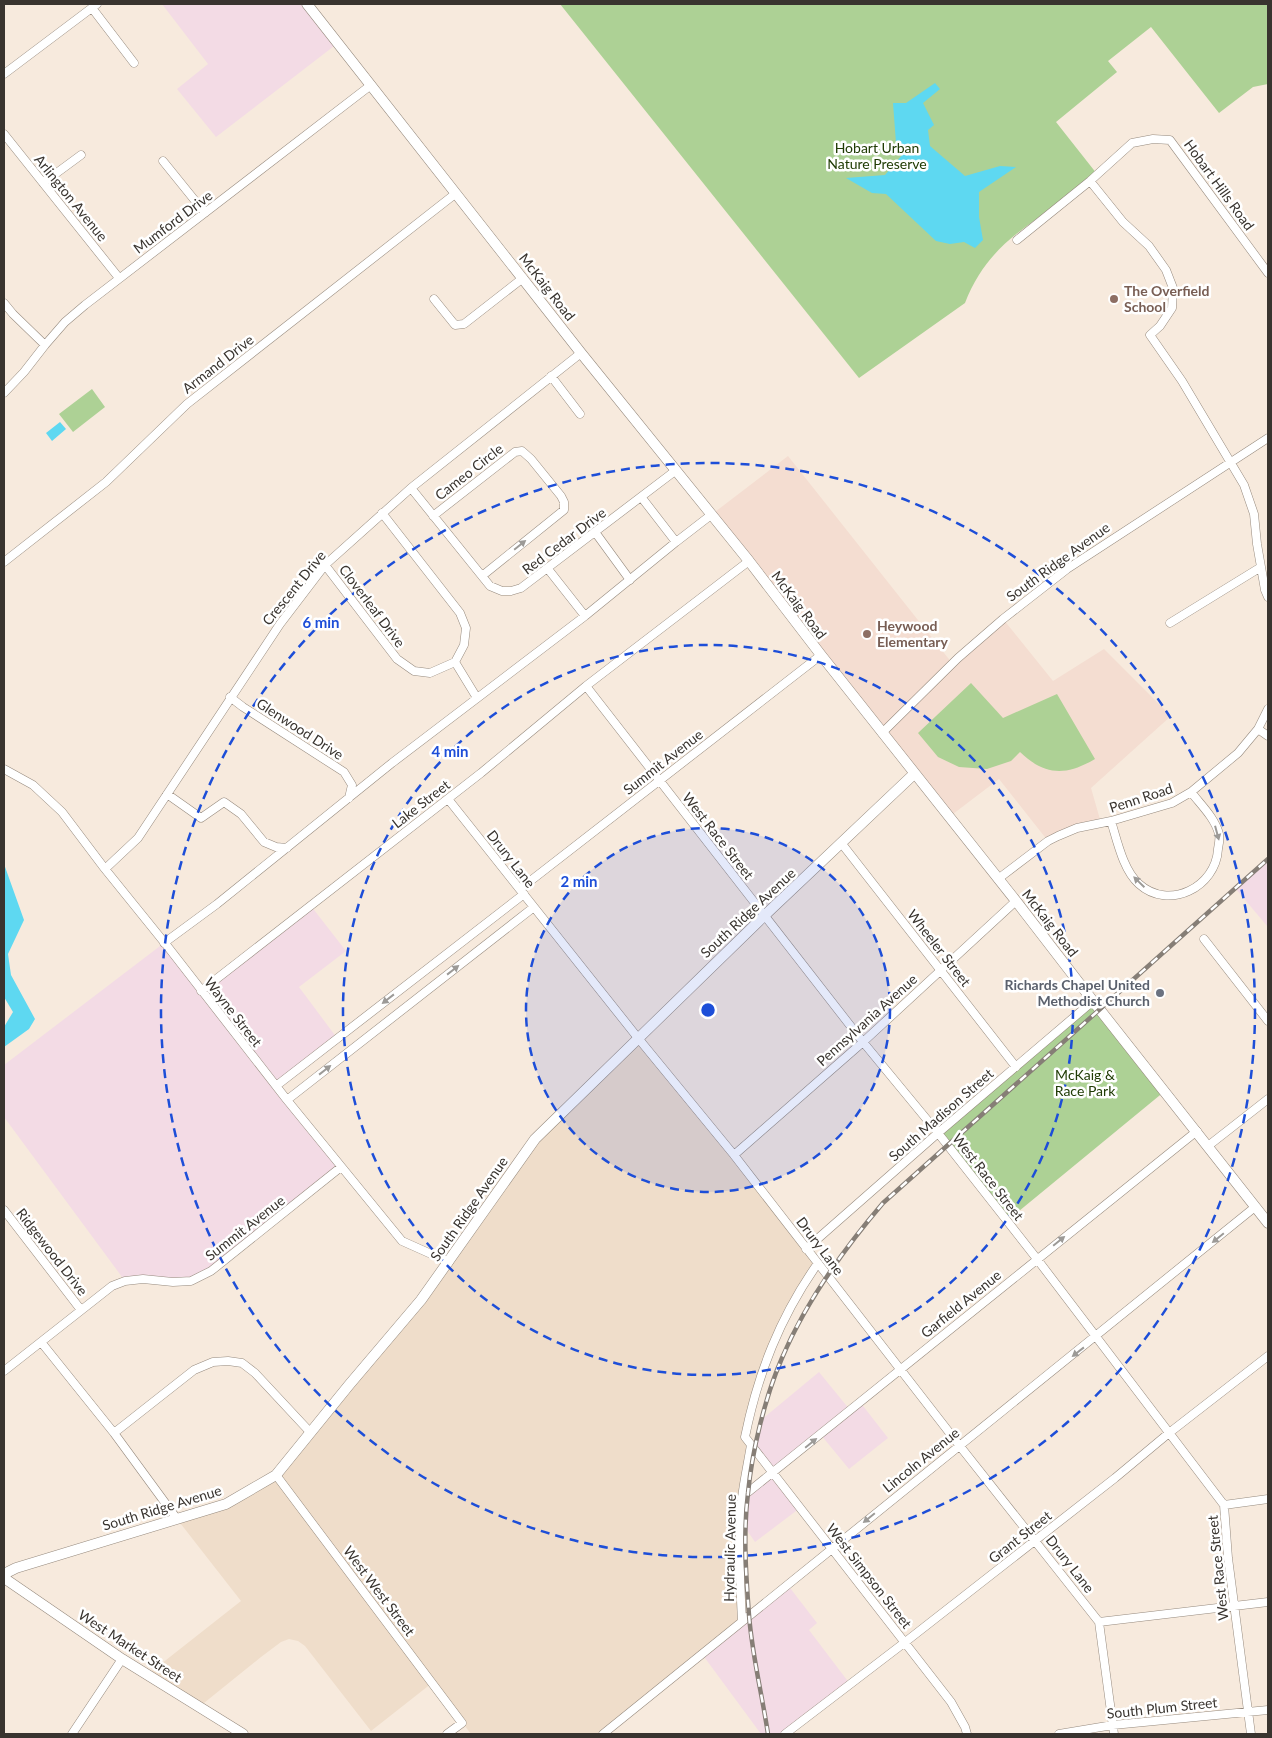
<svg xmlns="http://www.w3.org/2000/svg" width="1272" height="1738" font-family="Lato,sans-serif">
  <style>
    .commercial { fill: #f3dbe5 }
    .built { fill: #efddca }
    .education { fill: #f4ddd1 }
    .green { fill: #add195 }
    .water { fill: #5ed8f1 }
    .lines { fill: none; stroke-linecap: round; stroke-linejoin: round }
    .street-casing { stroke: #968a7e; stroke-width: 9 }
    .secondary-casing { stroke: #968a7e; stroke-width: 11 }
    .street { stroke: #fff; stroke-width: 8 }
    .secondary { stroke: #fff; stroke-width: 10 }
    .rail-casing { stroke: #867e76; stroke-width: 4.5 }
    .rail { stroke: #fff; stroke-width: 2.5; stroke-dasharray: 8; stroke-linecap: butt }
    .oneway { fill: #9c9a97 }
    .ring { fill: none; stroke: #1d4ed8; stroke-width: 2.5; stroke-dasharray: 9 6 }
    .education-dot { fill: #8d6e63; stroke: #fff; stroke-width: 2 }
    .worship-dot { fill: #6b7280; stroke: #fff; stroke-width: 2 }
    .labels { text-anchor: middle; stroke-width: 5; stroke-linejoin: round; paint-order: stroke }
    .park-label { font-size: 14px; fill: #203c05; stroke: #fff }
    .street-label { font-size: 14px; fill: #39342f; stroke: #fff }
    .education-label { font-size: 14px; font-weight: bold; fill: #785e54; stroke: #fff; text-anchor: start }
    .worship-label { font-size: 14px; font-weight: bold; fill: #5b616d; stroke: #fff; text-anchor: end }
    .centre { fill: #1d4ed8; stroke: #fff; stroke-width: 2.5 }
    .ring-label { font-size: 15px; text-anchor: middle; font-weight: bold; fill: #1d4ed8; stroke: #fff; stroke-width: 5; stroke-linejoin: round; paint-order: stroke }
  </style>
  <rect width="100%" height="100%" fill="#f7eadd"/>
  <path class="commercial" d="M162,4H307L338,43L216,137L177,89L208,64Z
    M1268,859V927L1235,888Z
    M311,906L346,951L299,987L337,1038L276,1086L341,1167L235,1253L191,1281H125L4,1117V1065L164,943L201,991Z
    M819,1372L850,1410L860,1402L888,1438L849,1469L821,1435L773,1474L800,1508L755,1542L746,1529L748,1493L773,1474L755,1451L761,1420Z
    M787,1584L817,1623L809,1630L850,1684L785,1734H761L702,1654Z"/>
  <path class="built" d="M638,1038L818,1263L782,1321L745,1437L755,1451L748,1493L746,1529L749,1616L603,1734H471L432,1683L371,1731L305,1646L298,1641L289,1639L281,1642L261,1657L199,1707L147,1675L241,1601L177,1519L226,1504L276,1475L421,1300L535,1139Z"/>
  <path class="education" d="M788,456L952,663L1003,619L1053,681L1104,649L1171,716L1091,788L1101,823L1048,841L999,779L949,817L711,515Z"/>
  <path class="green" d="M560,4H1268V84L1253,87L1219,113L1151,27L1108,61L1117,72L1056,122L1097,174C1046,220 992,233 965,303L859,378Z
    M92,389L105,407L73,432L59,414Z
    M971,683L1003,718L1057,694L1095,759C1066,776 1045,776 1020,752L1011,761L987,769L959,767L938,757L918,733Z
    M1093,1001L1165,1091L1007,1221L938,1133Z"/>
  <path class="water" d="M935,83L940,89L923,103L934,125L928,130L930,146L965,176L1000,166L1016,167L979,192V217L983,240L975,248L964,242L950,244L936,241L886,194L872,193L846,178L885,175L902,155L896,143L893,103H906Z
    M60,422L66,429L52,441L46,433Z
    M4,864L24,920L8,954L11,975L35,1019L29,1029L4,1047V1027L13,1012L4,997Z"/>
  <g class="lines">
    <defs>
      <path id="street" d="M92,8L134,63
        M4,74L97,4
        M4,134L119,278
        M163,161L205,213
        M1090,181L1123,222L1149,246L1166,270L1173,288L1172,308L1160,326L1150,335L1182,381L1244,485L1254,514L1257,544L1265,590L1268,597
        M43,183L81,155
        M1017,240L1090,181L1132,143L1153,139L1170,140L1268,273
        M434,299L455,325L464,324L523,278
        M4,303L13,314L45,345
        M551,376L580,414
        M4,393L24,372L45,345L65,322L85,305L371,85
        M411,488L490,586L502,591H511L521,588L675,471
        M642,498L676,542
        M433,516L515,452L522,451L531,459L561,496L564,502V510L482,576
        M595,532L630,580
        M4,562L106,482L187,404L455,194
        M325,565L397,659L414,671L430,673L455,662L464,645L466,628L460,613L382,513
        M548,569L585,616
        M1170,623L1261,567
        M455,662L477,698
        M586,686L863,1042L938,1133L1037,1259L1224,1505L1228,1558L1251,1734
        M230,697L243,707L344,772L352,785L349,798
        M1258,729L1268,736
        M882,733L958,658L1003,619L1067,569L1268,438
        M4,769L33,785L62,812L105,869L168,947L287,1100L402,1241L449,1262
        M167,794L201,818L224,802L241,814L264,842L276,847L287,848
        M448,799L638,1038L734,1155L959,1445L1099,1622L1114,1734
        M1111,821C1117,840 1123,870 1139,884C1169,911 1216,887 1218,849C1219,844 1220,838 1219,834C1215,818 1201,805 1191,792
        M842,844L1016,1067
        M105,869L138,838L280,624L325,565L411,488L581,353
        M998,879L1048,841L1058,836L1077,828L1111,821L1172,803L1191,792L1238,753L1258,729L1268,709
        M520,889L821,655
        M1204,939L1268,1021
        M164,943L217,904L392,763L585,616L676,542L711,515
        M201,991L481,773L586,686L749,561
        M276,1086L524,894
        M287,1100L534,907
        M1208,1146L1268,1099
        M734,1155L863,1042L1016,901
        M4,1210L81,1310
        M806,1249L938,1133L1093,1001
        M818,1263C780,1317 758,1373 745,1437L951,1702L965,1727L967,1734
        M41,1342L114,1433L177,1519
        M4,1371L112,1286L125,1281L143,1279L173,1282L191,1281L211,1271L341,1167
        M114,1433L194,1370L213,1362L228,1361L242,1363L255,1373L310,1432
        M276,1475L462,1723L447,1734
        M742,1497L1197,1131
        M1224,1505L1268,1499
        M742,1621C740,1581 738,1539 742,1498C744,1481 748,1463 751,1445
        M1099,1622L1268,1602
        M72,1734L122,1659
        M603,1734L1255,1207
        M785,1734L904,1643L1115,1478L1169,1433L1268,1356
        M1059,1734L1113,1725L1268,1710"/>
      <path id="secondary" d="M307,4L581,353L749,561L821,655L1016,901L1093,1001L1268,1223
        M4,1574L16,1568L226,1504L276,1475L349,1385L421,1300L535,1139L765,915L914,774
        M4,1578L122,1659L243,1734"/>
    </defs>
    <use href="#street" class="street-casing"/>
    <use href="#secondary" class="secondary-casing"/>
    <use href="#street" class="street"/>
    <use href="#secondary" class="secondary"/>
    <defs>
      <path id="rail" d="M768,1734C762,1694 752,1655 749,1615C746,1575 743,1533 748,1493C752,1451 765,1397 782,1358C806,1301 843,1250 883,1203L1268,859"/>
    </defs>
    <use href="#rail" class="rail-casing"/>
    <use href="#rail" class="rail"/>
  </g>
  <defs><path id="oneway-solid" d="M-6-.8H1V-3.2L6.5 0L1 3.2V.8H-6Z" transform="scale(1.25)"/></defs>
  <g class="oneway">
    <use href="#oneway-solid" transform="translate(520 545) rotate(-39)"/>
    <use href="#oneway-solid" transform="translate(1217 833) rotate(75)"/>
    <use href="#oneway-solid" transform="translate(1139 882) rotate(-136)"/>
    <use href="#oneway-solid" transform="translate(453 970) rotate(-38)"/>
    <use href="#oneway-solid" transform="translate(388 999) rotate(142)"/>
    <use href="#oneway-solid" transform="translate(325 1070) rotate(-38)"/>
    <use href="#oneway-solid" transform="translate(1218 1238) rotate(141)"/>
    <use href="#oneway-solid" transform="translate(1059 1241) rotate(-39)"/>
    <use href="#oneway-solid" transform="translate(1078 1352) rotate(142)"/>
    <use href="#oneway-solid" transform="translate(811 1443) rotate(-39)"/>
    <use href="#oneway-solid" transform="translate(869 1518) rotate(141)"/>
  </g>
  <circle cx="708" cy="1010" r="182" fill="#1d4ed8" fill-opacity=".12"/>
  <g class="ring">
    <circle cx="708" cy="1010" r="182"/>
    <circle cx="708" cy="1010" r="365"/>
    <circle cx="708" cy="1010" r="547"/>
  </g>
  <g class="education-dot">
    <circle cx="1114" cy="299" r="5"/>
    <circle cx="867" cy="634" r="5"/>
  </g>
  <circle class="worship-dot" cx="1160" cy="993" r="5"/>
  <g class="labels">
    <g class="park-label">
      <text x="877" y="153">Hobart Urban<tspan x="877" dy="16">Nature Preserve</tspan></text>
      <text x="1085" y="1080">McKaig &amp;<tspan x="1085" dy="16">Race Park</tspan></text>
    </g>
    <g class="street-label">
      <text transform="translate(1219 185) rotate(54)" y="5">Hobart Hills Road</text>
      <text transform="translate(71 198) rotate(51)" y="5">Arlington Avenue</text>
      <text transform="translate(173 222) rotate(-37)" y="5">Mumford Drive</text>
      <text transform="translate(547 287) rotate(52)" y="5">McKaig Road</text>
      <text transform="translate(218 364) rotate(-38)" y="5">Armand Drive</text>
      <text transform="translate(469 472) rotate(-38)" y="5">Cameo Circle</text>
      <text transform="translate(564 541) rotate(-37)" y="5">Red Cedar Drive</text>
      <text transform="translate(1058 562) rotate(-36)" y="5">South Ridge Avenue</text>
      <text transform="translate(294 588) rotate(-51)" y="5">Crescent Drive</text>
      <text transform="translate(799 605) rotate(53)" y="5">McKaig Road</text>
      <text transform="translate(372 606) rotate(53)" y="5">Cloverleaf Drive</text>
      <text transform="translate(300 729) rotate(33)" y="5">Glenwood Drive</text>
      <text transform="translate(663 762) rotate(-38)" y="5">Summit Avenue</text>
      <text transform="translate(1141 798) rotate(-18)" y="5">Penn Road</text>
      <text transform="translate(421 804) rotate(-38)" y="5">Lake Street</text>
      <text transform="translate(718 836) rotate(52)" y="5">West Race Street</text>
      <text transform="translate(511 859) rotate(52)" y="5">Drury Lane</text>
      <text transform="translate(748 913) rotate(-43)" y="5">South Ridge Avenue</text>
      <text transform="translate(1050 923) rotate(52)" y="5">McKaig Road</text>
      <text transform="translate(939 948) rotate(52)" y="5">Wheeler Street</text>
      <text transform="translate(233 1012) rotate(52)" y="5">Wayne Street</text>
      <text transform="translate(867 1020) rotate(-42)" y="5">Pennsylvania Avenue</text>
      <text transform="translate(941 1115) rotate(-41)" y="5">South Madison Street</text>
      <text transform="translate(988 1177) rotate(52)" y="5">West Race Street</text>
      <text transform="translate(469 1209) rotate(-55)" y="5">South Ridge Avenue</text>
      <text transform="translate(245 1228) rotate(-38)" y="5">Summit Avenue</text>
      <text transform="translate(820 1246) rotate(53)" y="5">Drury Lane</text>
      <text transform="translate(52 1252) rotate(52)" y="5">Ridgewood Drive</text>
      <text transform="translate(961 1304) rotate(-39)" y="5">Garfield Avenue</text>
      <text transform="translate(921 1460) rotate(-39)" y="5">Lincoln Avenue</text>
      <text transform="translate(162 1508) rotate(-17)" y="5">South Ridge Avenue</text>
      <text transform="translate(1020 1537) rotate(-38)" y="5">Grant Street</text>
      <text transform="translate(730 1548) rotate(-89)" y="5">Hydraulic Avenue</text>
      <text transform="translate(1070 1564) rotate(52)" y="5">Drury Lane</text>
      <text transform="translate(1218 1568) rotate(-96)" y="5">West Race Street</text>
      <text transform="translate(869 1576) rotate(52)" y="5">West Simpson Street</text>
      <text transform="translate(379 1591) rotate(53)" y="5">West West Street</text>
      <text transform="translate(130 1646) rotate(33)" y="5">West Market Street</text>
      <text transform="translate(1162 1708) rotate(-6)" y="5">South Plum Street</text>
    </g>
    <g class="education-label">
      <text x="1124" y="296">The Overfield<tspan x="1124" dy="16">School</tspan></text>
      <text x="877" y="631">Heywood<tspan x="877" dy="16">Elementary</tspan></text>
    </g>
    <g class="worship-label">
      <text x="1150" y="990">Richards Chapel United<tspan x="1150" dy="16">Methodist Church</tspan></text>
    </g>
  </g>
  <circle cx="708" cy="1010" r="8" class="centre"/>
  <g class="ring-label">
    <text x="321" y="628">6 min</text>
    <text x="450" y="757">4 min</text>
    <text x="579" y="887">2 min</text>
  </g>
  <rect width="1272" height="1738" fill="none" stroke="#39342f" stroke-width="10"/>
</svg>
